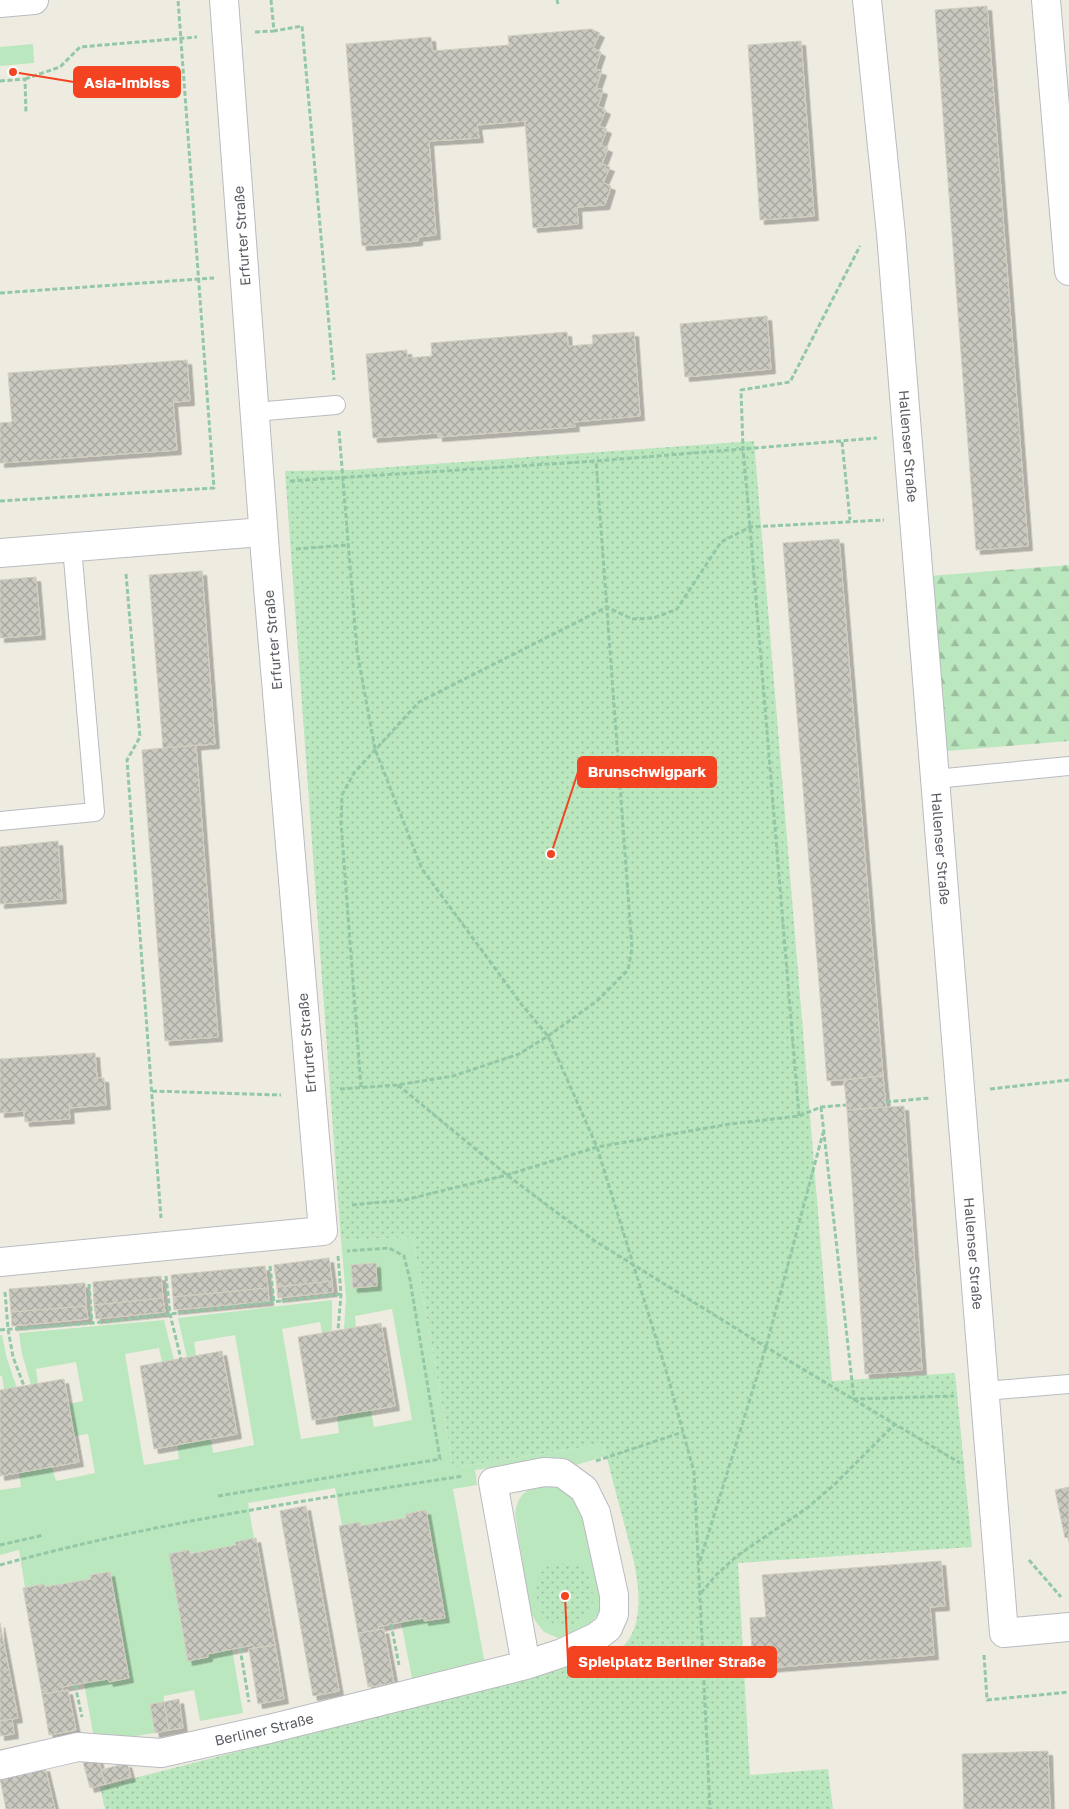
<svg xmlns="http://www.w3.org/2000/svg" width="1069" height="1809" font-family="'Golos Text',sans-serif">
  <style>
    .green { fill: #bbe7bf }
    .forest { fill: url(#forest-firs) }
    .park { fill: url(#park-dots) }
    .building { fill: url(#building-cross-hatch); stroke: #d2cebf; filter: url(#shadow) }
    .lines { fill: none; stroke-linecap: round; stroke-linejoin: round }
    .lane-casing { stroke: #b9bbc1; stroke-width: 20 }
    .street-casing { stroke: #b9bbc1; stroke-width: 30 }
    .path { stroke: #93c8a7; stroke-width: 3; stroke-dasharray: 5 2.5; stroke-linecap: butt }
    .lane { stroke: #fff; stroke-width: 18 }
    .street { stroke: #fff; stroke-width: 28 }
    .labels { text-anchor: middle; stroke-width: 4; stroke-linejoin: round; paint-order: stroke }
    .street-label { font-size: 14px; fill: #595d63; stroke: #fff }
    .leader { fill: none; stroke: #f44320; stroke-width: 2 }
    .callout-dot { fill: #f44320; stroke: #fff; stroke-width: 2 }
    .callout { fill: #f44320; stroke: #f44320; stroke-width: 2 }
    .callout-label { font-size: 15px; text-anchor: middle; font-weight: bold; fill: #fff }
  </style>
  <defs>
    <pattern id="forest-firs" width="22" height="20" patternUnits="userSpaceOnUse" patternTransform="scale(1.25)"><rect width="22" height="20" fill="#bbe7bf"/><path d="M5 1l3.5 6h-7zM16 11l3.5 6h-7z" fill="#9bbe9f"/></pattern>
    <pattern id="park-dots" width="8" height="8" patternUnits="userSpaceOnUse" patternTransform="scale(1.25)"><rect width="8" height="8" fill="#bbe7bf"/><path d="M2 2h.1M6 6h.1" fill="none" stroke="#9bbe9f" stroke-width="1.8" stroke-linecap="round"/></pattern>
    <pattern id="building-cross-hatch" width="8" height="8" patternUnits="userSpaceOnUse" patternTransform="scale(1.25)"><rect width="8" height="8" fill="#cac9c0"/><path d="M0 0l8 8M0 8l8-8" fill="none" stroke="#a7a6a0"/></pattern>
    <filter id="shadow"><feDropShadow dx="4.5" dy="4.5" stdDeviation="0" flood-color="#0004"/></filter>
  </defs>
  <rect width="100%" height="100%" fill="#eeece1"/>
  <path class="green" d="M33,44L34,63L0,66V47Z
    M413,1237L453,1468L603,1444L606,1456L576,1465L554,1459L475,1470L477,1485L453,1489L485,1665L413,1683L401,1622L424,1618L425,1621L445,1617L426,1511L406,1514V1518L360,1526V1522L342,1526L335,1488L248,1503L254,1539L235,1542L236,1545L190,1554L189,1550L169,1554L188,1660L208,1657V1654L232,1649L243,1713L200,1721L194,1690L164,1696V1702L150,1704L155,1733L129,1737L93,1733L84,1683L108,1679L109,1682L129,1678L110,1572L90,1575L91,1579L45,1587L44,1584L25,1587L19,1550L0,1555V1490L21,1487L19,1473L52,1467L56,1481L95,1473L88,1434L74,1436L68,1404L83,1401L76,1362L36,1369L38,1384L31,1385L22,1354L19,1333L164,1320L174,1360L162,1362L159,1348L125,1354L144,1465L179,1459L177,1444L211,1439L213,1453L254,1445L235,1335L194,1342L196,1356L187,1358L178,1318L332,1300V1332L322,1333L320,1322L282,1329L301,1439L339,1433L337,1416L371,1410L374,1427L412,1420L392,1309L355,1316L356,1327L344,1329L346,1297L341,1240Z
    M0,1335H2L7,1359L17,1388L4,1390L2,1376H0Z
    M554,1485L562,1487L572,1494L582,1511L592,1561L599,1578L602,1597L599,1613L589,1626L572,1635L558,1638L544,1632L536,1622L530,1612L515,1513C520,1488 531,1487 554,1485Z"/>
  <path class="forest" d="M1069,565V741L947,751L929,576Z"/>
  <path class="park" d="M754,441L832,1381L955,1373L972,1547L738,1563L750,1775L828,1769L833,1809H105L100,1787L613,1655C629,1645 637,1628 638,1610C641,1579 630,1548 623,1519C616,1494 610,1469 603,1444L453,1468L413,1237L341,1240L285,471L349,470Z
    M565,1563C572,1564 579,1564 584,1569C591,1577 596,1599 591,1608C587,1616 577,1622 570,1626C561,1626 553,1625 547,1619C536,1610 532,1581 543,1570C548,1564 557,1564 565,1563Z"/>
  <path class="building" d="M987,6L1028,546L976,550L935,10Z
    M591,29L600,33L593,48L601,52L595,69L602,71L596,88L603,90L598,106L606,110L599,126L607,129L601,145L608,148L602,164L610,167L603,183L611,186L605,205L577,207L578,224L533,228L525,121L477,125L479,138L429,141L436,235L418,237V241L362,246L346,44L431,37L432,51L509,45L508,36Z
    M801,41L814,216L760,220L748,45Z
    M767,316L771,369L685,377L680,324Z
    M567,332L568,346L593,344L592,335L634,332L640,416L574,422L575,427L438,437V433L373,438L366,354L407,350V358L432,356L431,343Z
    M187,360L190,401L173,402L177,450L0,463V423L12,422L8,373Z
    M839,539L883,1076L827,1081L783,543Z
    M202,571L215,744L163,748L149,575Z
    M36,577L41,635L0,638V580Z
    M196,745L218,1037L165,1041L142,750Z
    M58,841L62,899L0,904V847Z
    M95,1053L97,1078H104L106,1105L69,1108L70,1119L25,1122L24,1111L0,1113V1059Z
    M883,1076L886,1107L847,1110L844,1080Z
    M904,1106L922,1370L865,1374L847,1110Z
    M329,1258L332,1281L277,1287L274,1265Z
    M376,1263L377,1286L353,1288L351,1265Z
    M265,1266L268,1288L173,1297L171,1275Z
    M161,1276L163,1298L94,1305L93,1282Z
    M332,1281L333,1292L278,1298L277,1287Z
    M85,1283L86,1306L11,1312L9,1289Z
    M268,1288L269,1301L174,1310L173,1297Z
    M163,1298L165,1312L96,1319L94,1305Z
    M86,1306L88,1319L12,1326L11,1312Z
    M381,1323L395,1406L312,1420L298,1337Z
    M222,1351L237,1434L154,1449L140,1366Z
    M64,1379L79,1462L0,1476V1390Z
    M1069,1487V1537L1065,1538L1055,1490Z
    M306,1506L339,1691L313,1696L280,1511Z
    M426,1510L445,1618L424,1621V1618L401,1622L378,1627L379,1630L358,1633L339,1526L360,1522V1526L406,1518V1514Z
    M256,1538L275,1645L254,1648L253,1645L208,1654V1657L188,1661L169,1554L189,1550L190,1554L236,1545L235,1542Z
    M941,1561L945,1606L930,1607L934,1655L753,1669L750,1618L766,1617L762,1575Z
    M110,1572L129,1678L109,1682L108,1679L84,1683L62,1687L63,1691L42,1694L23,1588L44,1584L45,1587L91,1579L90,1575Z
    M0,1623L18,1718L0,1721Z
    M384,1629L394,1683L368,1687L358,1633Z
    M275,1645L284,1699L258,1704L249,1649Z
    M68,1690L76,1730L49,1735L42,1694Z
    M179,1699L183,1728L169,1730L164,1702Z
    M164,1702L169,1730L155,1733L150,1704Z
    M12,1719L14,1734L0,1736V1721Z
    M1048,1751L1050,1809H964L962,1754Z
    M98,1758L105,1784L90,1788L83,1762Z
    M127,1763L131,1777L105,1784L101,1770Z
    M45,1767L55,1809H6L0,1778Z"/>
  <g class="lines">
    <defs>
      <path id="lane" d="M254,412L336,405
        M935,779L1069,766
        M0,821L95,812L72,547
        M984,1391L1069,1384"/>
      <g id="street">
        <path id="s1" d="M867,0L891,234L1004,1633L1069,1627"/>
        <path d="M1046,0L1069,271"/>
        <path d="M0,3L34,0"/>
        <path d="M0,553L263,532"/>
        <path d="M0,1262L323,1231L265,552L224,0"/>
        <path id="s2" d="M0,1765L78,1747L161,1753L269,1729L526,1665L562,1653L596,1637L608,1628L614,1614V1595L596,1513L584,1489L562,1473L544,1472L493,1482L526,1665"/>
      </g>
    </defs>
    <use href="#lane" class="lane-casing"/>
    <use href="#street" class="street-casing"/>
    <path class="path" d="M271,0L274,31L302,26L334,380
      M557,0L558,4
      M255,32L274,31
      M25,79L60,67L80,47L197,37
      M0,81L25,79L26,114
      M0,293L214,278
      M339,431L357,651L375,749L422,869L522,1005L548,1036L597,1147L668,1377L694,1472L710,1809
      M842,442L850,520
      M290,481L596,461L877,438
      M0,501L214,488L178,0
      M296,549L348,545
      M126,574L140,737L127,760L161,1218
      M398,1085L507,1175L595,1241L766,1347L960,1463
      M361,1087L341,823L342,795L354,773L419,702L607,607L632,619L654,618L677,609L721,542L750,527L884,520
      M340,1089L397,1085L453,1076L519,1054L548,1036L597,1001L628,970L632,948L596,461
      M990,1089L1069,1080
      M152,1091L281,1095
      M886,1102L930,1098
      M821,1107L854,1399L954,1396
      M799,1116L750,527L743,448L741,390L790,382L860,246
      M352,1205L404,1200L507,1175L597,1147L730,1124L799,1116L821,1107L846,1105
      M338,1256L341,1294L338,1330
      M270,1266L274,1303
      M166,1276L170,1314L181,1359
      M89,1284L92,1323
      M5,1292L8,1329L13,1357L24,1386
      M0,1330L92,1323L341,1294
      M596,1461L683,1432
      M218,1496L440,1459L410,1280L404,1256L389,1248L347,1251
      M0,1545L44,1535
      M1029,1560L1061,1597
      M700,1561L766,1347L823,1133
      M0,1565C152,1523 308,1500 463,1476
      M701,1593L716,1575L737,1556L807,1508L835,1484L895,1424
      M391,1624L399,1665
      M240,1648L249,1702
      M984,1655L987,1700L1069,1692
      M75,1685L82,1717"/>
    <use href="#lane" class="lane"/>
    <use href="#street" class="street"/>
  </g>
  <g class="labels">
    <g class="street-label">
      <text transform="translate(242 236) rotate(-94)" y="5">Erfurter Straße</text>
      <text dy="5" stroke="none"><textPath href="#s1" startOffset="448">Hallenser Straße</textPath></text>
      <text transform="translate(273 640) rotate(-95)" y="5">Erfurter Straße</text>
      <text dy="5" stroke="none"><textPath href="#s1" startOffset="852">Hallenser Straße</textPath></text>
      <text transform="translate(307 1043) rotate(-95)" y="5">Erfurter Straße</text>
      <text dy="5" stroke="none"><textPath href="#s1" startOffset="1258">Hallenser Straße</textPath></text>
      <text dy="5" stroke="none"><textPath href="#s2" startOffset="269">Berliner Straße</textPath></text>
    </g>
  </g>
  <path class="leader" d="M13 72L74 82M551 854L578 772M565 1596L568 1662"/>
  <g class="callout-dot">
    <circle cx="13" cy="72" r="5"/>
    <circle cx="551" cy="854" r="5"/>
    <circle cx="565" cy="1596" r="5"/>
  </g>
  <g class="callout">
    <rect x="74" y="67" width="106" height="30" rx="5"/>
    <rect x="578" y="757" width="138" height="30" rx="5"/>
    <rect x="568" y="1647" width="208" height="30" rx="5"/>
  </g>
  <g class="callout-label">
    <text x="127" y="88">Asia-Imbiss</text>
    <text x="647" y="777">Brunschwigpark</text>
    <text x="672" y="1667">Spielplatz Berliner Straße</text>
  </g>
</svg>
